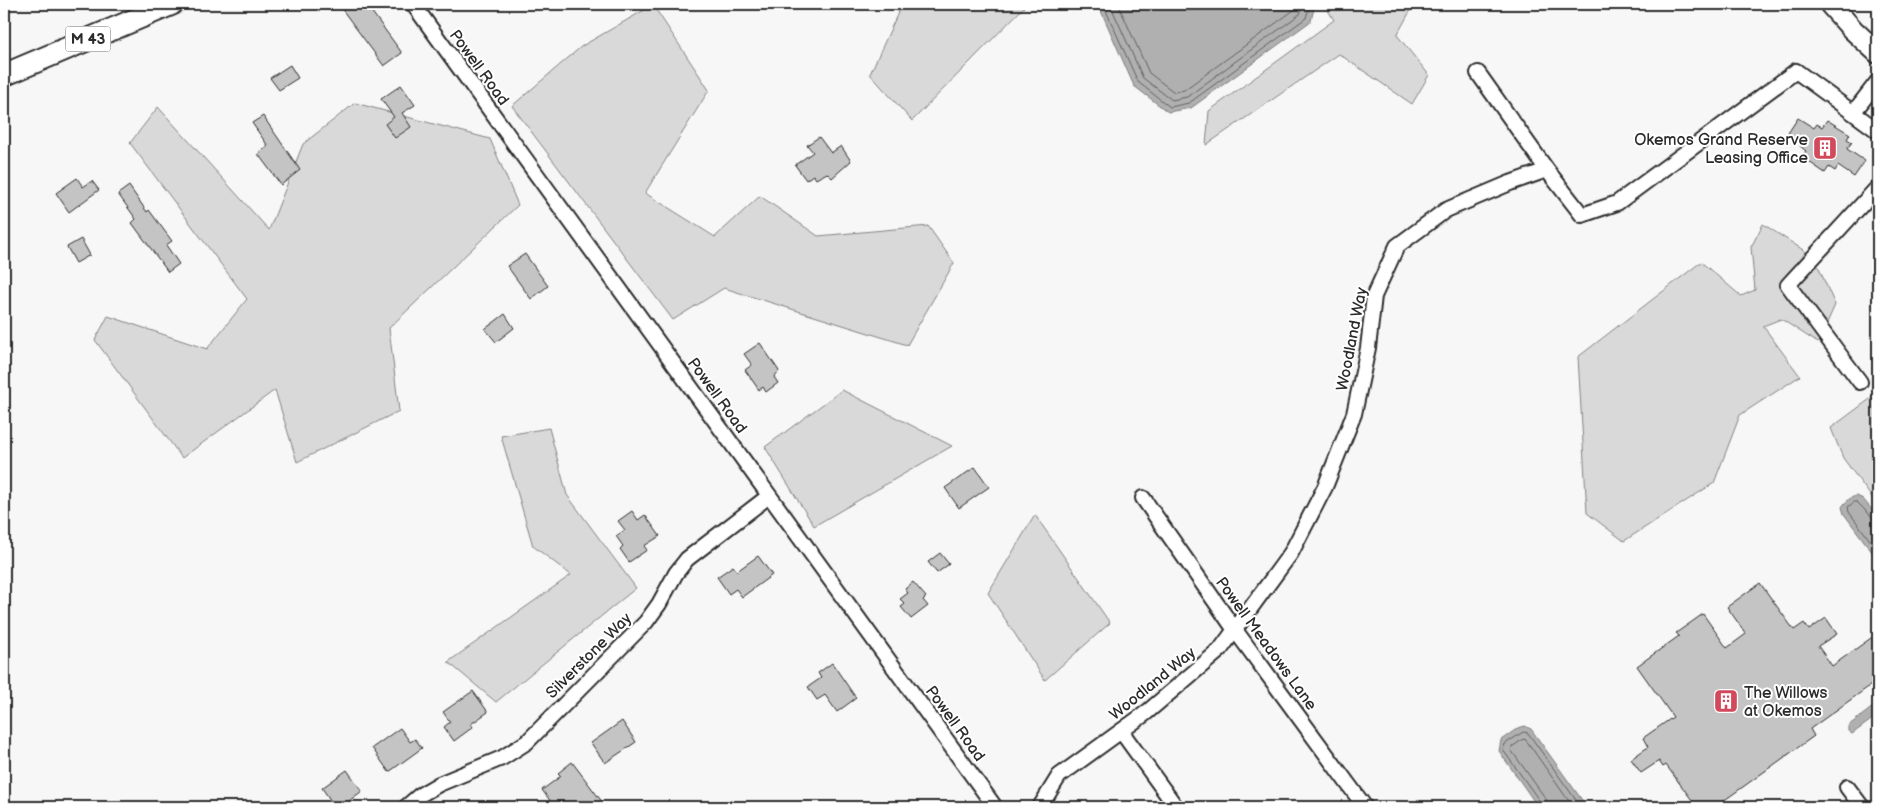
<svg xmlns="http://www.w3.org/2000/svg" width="1882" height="811" font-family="'Balsamiq Sans',sans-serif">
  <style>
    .green { fill: #d9d9d9; stroke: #828282 }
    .water { fill: #b0b0b0; stroke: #7b7b7b }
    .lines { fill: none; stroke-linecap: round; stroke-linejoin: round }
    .shore { stroke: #606060; stroke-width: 1 }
    .building { fill: #c4c4c4; stroke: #2b2b2b }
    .street-casing { stroke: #2b2b2b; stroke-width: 18 }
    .secondary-casing { stroke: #2b2b2b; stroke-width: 24 }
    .primary-casing { stroke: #2b2b2b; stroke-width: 25 }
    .street { stroke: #fff; stroke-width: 14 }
    .secondary { stroke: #fff; stroke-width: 20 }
    .primary { stroke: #fff; stroke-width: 21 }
    .labels { text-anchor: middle; stroke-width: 4; stroke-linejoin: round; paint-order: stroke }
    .shield { fill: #fff; stroke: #6b6b6b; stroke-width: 1 }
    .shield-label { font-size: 15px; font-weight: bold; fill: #2b2b2b }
    .street-label { font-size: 16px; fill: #2b2b2b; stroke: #fff }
    .poi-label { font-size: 16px; fill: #2b2b2b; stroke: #fff; text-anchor: end }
  </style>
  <rect width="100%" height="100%" fill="#f7f7f7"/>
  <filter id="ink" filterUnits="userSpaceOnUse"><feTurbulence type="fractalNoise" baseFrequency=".02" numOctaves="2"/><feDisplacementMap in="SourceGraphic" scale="10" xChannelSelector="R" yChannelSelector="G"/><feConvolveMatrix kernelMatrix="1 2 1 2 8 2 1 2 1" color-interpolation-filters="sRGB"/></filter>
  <g filter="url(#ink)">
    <path class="green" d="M902,4H1027L912,121L870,74Z
      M1324,4H1414L1397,35L1429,75L1412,104L1339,54L1206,145L1209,111L1334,20Z
      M653,5L709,90L645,193L715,237L760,196L818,236L928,226L954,263L907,345L724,288L673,320L512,106L582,46Z
      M355,103L490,139L518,205L389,328L399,411L297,462L275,390L182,458L95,340L108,316L207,349L247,299L130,143L158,107L269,230L303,144Z
      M1763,224L1814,257L1835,305L1818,343L1781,319L1763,326L1800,376L1740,415L1714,483L1624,541L1587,513L1578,357L1701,262L1741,296L1755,290L1751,247Z
      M842,390L952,446L814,526L765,447Z
      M1878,393V506L1843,458L1831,428Z
      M549,428L567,495L636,588L496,702L448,662L571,575L533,546L501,436Z
      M1035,515L1110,623L1045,680L988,593Z"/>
    <path class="water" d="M1098,4H1315L1311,21L1191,108L1168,112L1134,86Z
      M1857,496L1863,499L1878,517V560L1844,514L1842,507C1846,501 1850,497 1857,496Z
      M1878,703V715L1852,734L1848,731V726Z
      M1525,726L1531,729L1587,807H1538L1499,751L1501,740L1518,728Z"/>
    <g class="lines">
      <path class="shore" d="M1103,4L1138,82L1170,107L1189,103L1306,18L1310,4
        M1110,4L1143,78L1172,100L1187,97L1300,14L1303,4
        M1118,4L1149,73L1174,92L1184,90L1294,10L1296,4
        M1878,519L1873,518L1857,502H1854L1848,507L1849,512L1878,551
        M1542,807L1541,803L1503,750L1505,744L1523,732L1528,733L1581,807
        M1548,807L1546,799L1511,750L1512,747L1523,739L1526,740L1573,807"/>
    </g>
    <path class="building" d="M338,4H366L402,53L384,66Z
      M290,65L298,78L279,90L270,78Z
      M401,85L415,105L402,113L411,127L395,138L385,124L394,117L381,99Z
      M263,116L300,170L281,185L258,154L268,146L252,123Z
      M1798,118L1814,128L1817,124L1822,127L1827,120L1850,134L1847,139L1852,142L1847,149L1865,161L1854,177L1838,166L1835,171L1829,167L1825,173L1802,157L1806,151L1800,146L1802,142L1788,133Z
      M819,137L831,153L841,146L851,161L832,178L827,173L816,179L813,175L806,180L795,165L813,152L807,145Z
      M77,178L83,187L92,181L99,190L69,212L56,193Z
      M129,186L147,212L149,210L172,241L166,245L179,264L168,272L132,223L136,219L118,194Z
      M81,239L90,255L76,263L67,247Z
      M525,254L548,286L531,299L507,266Z
      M505,314L514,328L496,342L485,329Z
      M760,343L779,371L774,377L778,383L766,392L763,387L759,390L745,370L752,365L744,354Z
      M975,467L989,487L959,508L945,488Z
      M632,511L638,520L645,515L660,536L644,546L647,550L629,562L620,549L623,546L616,536L625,530L618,521Z
      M940,553L949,564L937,573L928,562Z
      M758,556L772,575L742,597L736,589L729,594L717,577L733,566L737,571Z
      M913,582L926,597L923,600L928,606L911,619L901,607L905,604L900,599L908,593L905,589Z
      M1760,583L1794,630L1804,623L1809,630L1826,618L1837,634L1818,646L1832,666L1878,633V680L1810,729L1814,736L1715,807H1697L1666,765L1663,767L1659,761L1641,773L1631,759L1648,747L1643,738L1673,717L1637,666L1679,636L1676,633L1703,614L1727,648L1746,634L1727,607Z
      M832,663L856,698L837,712L825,695L817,700L808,687L821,678L818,673Z
      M473,691L488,712L471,724L473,727L454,741L444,727L450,722L443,712Z
      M622,721L636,742L605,763L591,743Z
      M400,728L410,742L415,739L422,748L389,772L372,748Z
      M572,762L606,807H555L542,790L561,776L558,773Z
      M347,770L362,791L341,807H335L322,788Z"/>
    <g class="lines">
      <defs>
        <path id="street" d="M413,4L995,807
          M1478,73L1547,170L1582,215L1617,203L1796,71L1878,131
          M1853,113L1878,81
          M1860,382L1788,285L1878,187
          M1143,498L1235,630L1365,807
          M1121,731L1176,807
          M1847,787L1862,807
          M406,807L420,795L439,784L502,758L527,742L646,622L659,604L676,573L687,559L769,496
          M1040,807L1059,776L1146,713L1220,650L1291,553L1325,487L1354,414L1368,348L1374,296L1397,246L1446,210L1510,183L1547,170"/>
        <path id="secondary" d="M1830,4L1853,30L1878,53"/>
        <path id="primary" d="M4,75L172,4"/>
      </defs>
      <use href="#street" class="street-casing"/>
      <use href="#secondary" class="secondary-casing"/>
      <use href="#primary" class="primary-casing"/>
      <use href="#street" class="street"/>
      <use href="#secondary" class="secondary"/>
      <use href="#primary" class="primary"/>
    </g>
  </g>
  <defs>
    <symbol id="building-square" viewBox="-11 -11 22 22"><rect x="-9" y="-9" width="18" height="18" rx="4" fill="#d1495b" stroke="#fff"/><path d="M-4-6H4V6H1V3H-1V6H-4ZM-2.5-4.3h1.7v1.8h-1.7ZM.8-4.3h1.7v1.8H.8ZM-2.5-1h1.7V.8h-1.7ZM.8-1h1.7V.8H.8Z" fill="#fff"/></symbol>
  </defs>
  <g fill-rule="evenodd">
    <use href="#building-square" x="1811" y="134" width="28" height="28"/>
    <use href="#building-square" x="1712" y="687" width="28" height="28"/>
  </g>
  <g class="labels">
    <rect class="shield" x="65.5" y="26.5" width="45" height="25" rx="4"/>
    <g class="shield-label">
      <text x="88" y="44">M 43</text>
    </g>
    <g class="street-label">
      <text transform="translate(480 67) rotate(54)" y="6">Powell Road</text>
      <text transform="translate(1351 339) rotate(-79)" y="6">Woodland Way</text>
      <text transform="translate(718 395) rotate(54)" y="6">Powell Road</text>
      <text transform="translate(1267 643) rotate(54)" y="6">Powell Meadows Lane</text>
      <text transform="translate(588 655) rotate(-45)" y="6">Silverstone Way</text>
      <text transform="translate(1152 683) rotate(-39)" y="6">Woodland Way</text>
      <text transform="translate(956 723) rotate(54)" y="6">Powell Road</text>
    </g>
    <g class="poi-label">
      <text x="1808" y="145">Okemos Grand Reserve<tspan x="1808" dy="18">Leasing Office</tspan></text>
      <text x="1744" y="698" text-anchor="start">The Willows<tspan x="1744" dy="18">at Okemos</tspan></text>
    </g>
  </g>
  <rect width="1882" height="811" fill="none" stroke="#fff" stroke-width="20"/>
  <rect x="10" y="10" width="1862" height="791" fill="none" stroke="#2b2b2b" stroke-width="2" filter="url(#ink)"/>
</svg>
